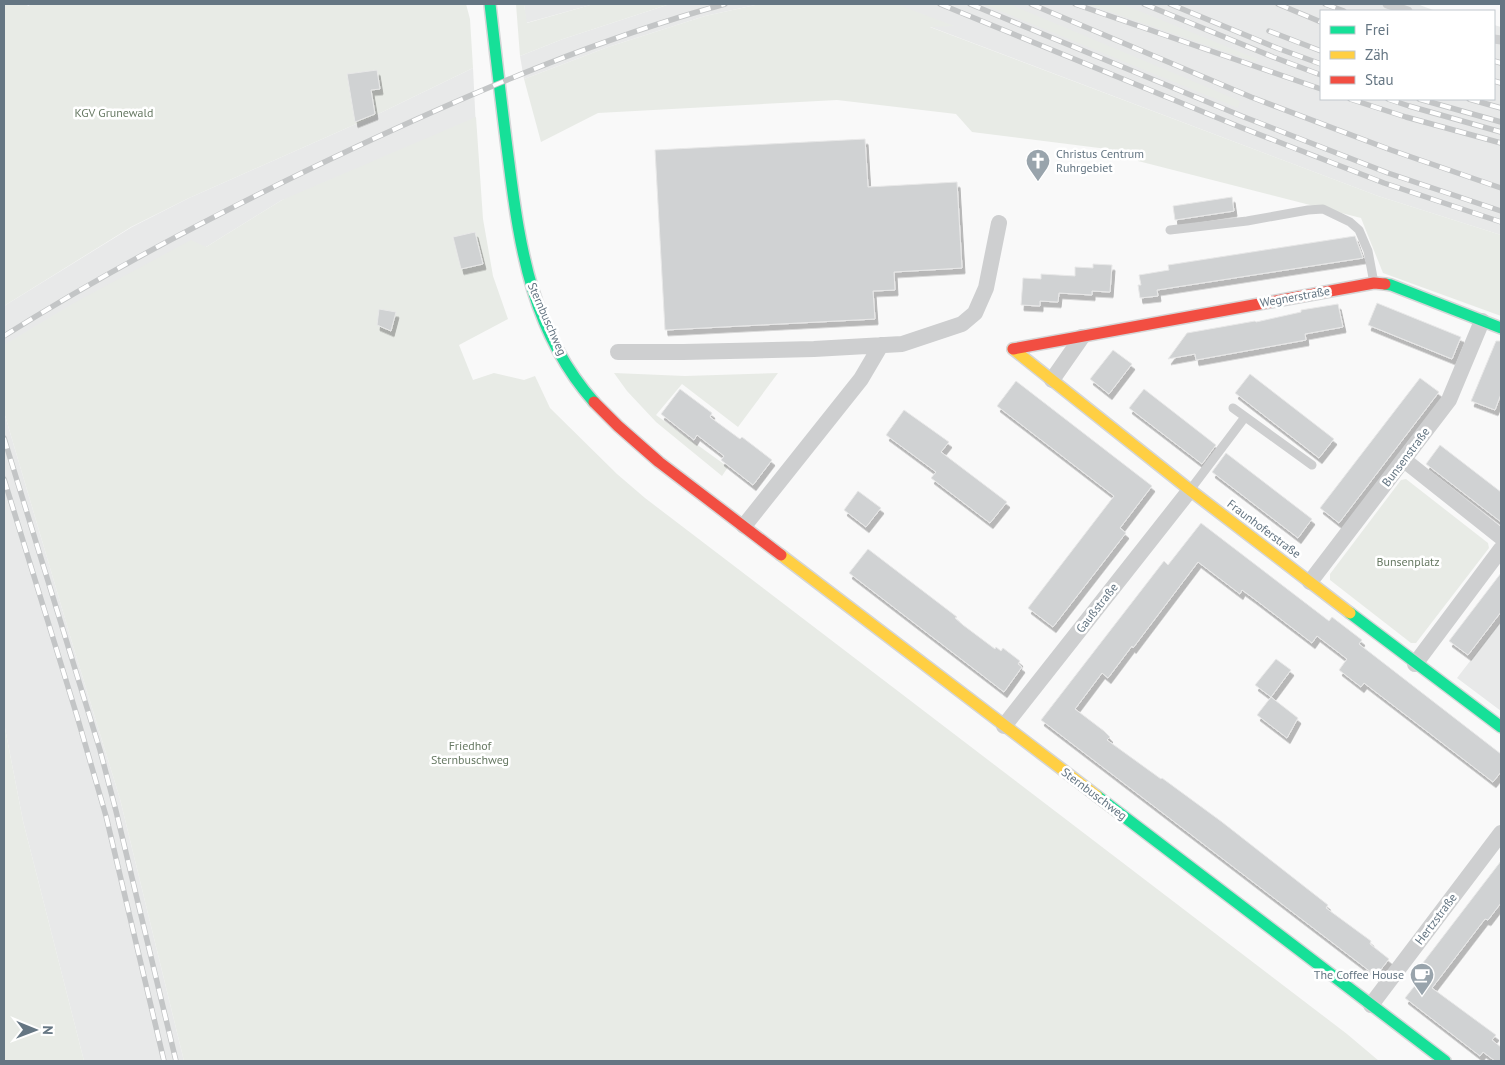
<svg xmlns="http://www.w3.org/2000/svg" width="1505" height="1065" font-family="'PT Sans',sans-serif">
  <style>
    .built { fill: #e8e9e9 }
    .green { fill: #e8ebe6 }
    .building { fill: #d0d2d3; stroke: #e8e8e8; filter: url(#shadow) }
    .lines { fill: none; stroke-linecap: round; stroke-linejoin: round }
    .fast-casing { stroke: #d5d6d7; stroke-width: 14 }
    .slow-casing { stroke: #d5d6d7; stroke-width: 14 }
    .jam-casing { stroke: #d5d6d7; stroke-width: 14 }
    .lane { stroke: #cecfd0; stroke-width: 9 }
    .street { stroke: #cecfd0; stroke-width: 16 }
    .fast { stroke: #16e098; stroke-width: 11 }
    .slow { stroke: #ffcf43; stroke-width: 11 }
    .jam { stroke: #f24e42; stroke-width: 11 }
    .rail-casing { stroke: #c3c5c6; stroke-width: 5.5 }
    .rail { stroke: #fff; stroke-width: 4; stroke-dasharray: 11; stroke-linecap: butt }
    .labels { text-anchor: middle; stroke-width: 5; stroke-linejoin: round; paint-order: stroke }
    .park-label { font-size: 12px; fill: #687a64; stroke: #fff }
    .poi-label { font-size: 12px; fill: #657683; stroke: #fff; text-anchor: start }
    .street-label { font-size: 12px; fill: #657683; stroke: #fff }
  </style>
  <defs>
    <filter id="shadow"><feDropShadow dx="3" dy="5.5" stdDeviation="0" flood-color="#0004"/></filter>
  </defs>
  <rect width="100%" height="100%" fill="#f9f9f9"/>
  <path class="built" d="M524,4H594L526,23Z
    M670,4H760L705,16L608,47L524,79L520,56L563,39Z
    M807,4H1417L1436,11H1321V99H1494V25L1501,27V235L1378,196L928,26Z
    M473,68L477,149L282,200L206,247L4,348V306L132,227L189,198L374,116Z
    M4,412L74,649L120,799L184,1061H84L23,821L4,723Z
    M1501,621V711L1457,678Z"/>
  <path class="green" d="M4,4H24L29,6L30,4H466L470,19L473,68L374,116L189,198L131,227L4,306Z
    M516,4H524L527,23L594,4H670L563,39L520,56Z
    M760,4H896L954,26L930,27L1378,196L1501,235V316L1383,273L1361,218L1138,161L1139,153L972,132L956,114L837,100L598,113L541,142L524,79L608,47L705,16Z
    M983,4H1009L1240,101L1238,108Z
    M1087,4H1122L1257,59L1256,62Z
    M476,117L483,219L493,276L508,319L459,345L473,380L494,373L524,380L535,376L550,408L617,474L645,498L1347,1034L1379,1061H184L120,799L74,649L4,412V345L74,303L191,240L206,247L282,200Z
    M614,373L685,376L778,373L738,427L682,384L656,415L728,467L722,476L656,422L627,391Z
    M1406,479L1488,543L1489,548L1416,643H1411L1330,580V574L1401,480Z
    M4,723L23,821L84,1061H4Z"/>
  <path class="building" d="M377,70L380,89L371,90L375,114L355,122L347,74Z
    M865,139L868,187L957,182L962,268L894,272L895,290L873,291L875,319L665,330L655,150Z
    M1232,197L1234,211L1175,220L1173,206Z
    M475,232L483,264L461,269L453,237Z
    M1355,236L1363,258L1157,290L1158,296L1140,298L1138,285H1141L1139,275L1169,270L1168,265Z
    M1093,264L1112,265L1110,292L1092,291V295L1059,293L1058,302L1040,301V306L1021,305L1023,278L1041,279V274L1075,276V267L1093,268Z
    M1377,303L1461,337L1452,359L1368,325Z
    M1338,304L1343,327L1305,334L1306,340L1196,360L1195,354L1168,359L1187,333L1255,321L1256,322L1301,312V310Z
    M379,309L396,312L391,331L377,325Z
    M1496,341H1501V394L1495,410L1471,401Z
    M1113,350L1132,364L1109,394L1090,379Z
    M1250,374L1334,439L1319,458L1235,393Z
    M1420,378L1439,392L1339,523L1320,508Z
    M1016,381L1152,486L1120,528L1126,533L1053,627L1028,608L1114,496L997,406Z
    M680,389L712,413L710,417L740,439L742,437L772,460L753,485L721,460L724,456L697,435L694,440L661,414Z
    M1144,389L1216,445L1202,464L1129,408Z
    M904,410L949,442L941,452L1007,502L990,523L931,478L936,472L886,435Z
    M1440,445L1501,492V522L1426,464Z
    M1226,453L1312,519L1298,538L1212,472Z
    M858,491L881,508L866,527L844,510Z
    M1201,523L1329,621L1332,617L1362,640L1359,644L1501,754V772L1493,782L1364,683L1361,687L1339,670L1347,659L1317,636L1312,643L1253,598L1242,590L1240,594L1198,562L1133,648L1132,646L1108,678L1102,673L1075,709L1104,731L1110,737L1107,740L1161,779L1162,778L1222,822L1328,905L1326,908L1371,941L1370,944L1389,959L1376,976L1041,720L1164,561L1168,565Z
    M868,549L957,617L955,618L963,625L995,649L996,647L1001,651L1003,648L1020,661L1018,664L1022,667L1004,692L849,573Z
    M1501,573V612L1468,655L1449,641Z
    M1276,659L1291,670L1271,697L1255,685Z
    M1271,697L1298,718L1287,738L1257,715Z
    M1501,861V903L1488,920L1485,919L1432,988L1496,1035L1492,1040L1501,1047V1061H1495L1483,1052L1480,1056L1405,998L1428,969L1422,964Z"/>
  <g class="lines">
    <defs>
      <path id="fast" d="M490,4C496,57 502,110 509,163C520,251 533,333 594,402
        M1385,284L1391,285L1501,328
        M1350,613L1501,727
        M1097,796L1445,1061"/>
      <path id="slow" d="M1013,349L1190,490L1350,613
        M781,555L1097,796"/>
      <path id="jam" d="M1013,349L1374,283L1385,284
        M594,402L618,426L659,462L781,555"/>
    </defs>
    <use href="#fast" class="fast-casing"/>
    <use href="#slow" class="slow-casing"/>
    <use href="#jam" class="jam-casing"/>
    <path class="lane" d="M1387,4L1408,11
      M1494,39L1501,40
      M1170,230L1247,221L1308,210L1323,209L1350,222L1359,230L1368,251L1374,283
      M1233,408L1312,465
      M1190,490L1245,417"/>
    <path class="street" d="M618,352H683L814,349L902,344L962,324L975,313L986,288L999,223
      M1052,380L1082,337
      M1404,460L1501,537
      M744,526L861,379L881,345
      M1310,582L1449,400L1482,321
      M1415,664L1501,549
      M1004,726L1190,490
      M1371,1005L1501,833"/>
    <use href="#fast" class="fast"/>
    <use href="#slow" class="slow"/>
    <use href="#jam" class="jam"/>
    <defs>
      <path id="rail" d="M940,4L1240,127L1384,183L1501,222
        M970,4L1244,117L1388,173L1501,211
        M1031,4L1251,97L1391,150L1501,188
        M1075,4L1321,89
        M1144,4L1273,57L1321,75
        M1170,4L1277,48L1321,64
        M1278,4L1321,22
        M1325,4L1344,11
        M1269,31L1321,51
        M1494,61L1501,63
        M1494,81L1501,83
        M1350,99L1406,117L1501,143
        M1388,99L1409,106L1501,132
        M1419,99L1501,122
        M1469,99L1501,108
        M4,336C117,265 235,204 356,147C476,91 597,39 725,4
        M4,438L100,750L116,811L176,1061
        M4,479L77,716L106,816L164,1061"/>
    </defs>
    <use href="#rail" class="rail-casing"/>
    <use href="#rail" class="rail"/>
  </g>
  <defs>
    <symbol id="church-pin" viewBox="-11 -11 22 30"><path d="M0 17L-7.5 6A9.5 9.5 0 1 1 7.5 6Z" fill="#99a4ac" stroke="#fff"/><path d="M-1.2-6h2.4v3.5h3.3v2.4h-3.3V6h-2.4V-.1h-3.3v-2.4h3.3Z" fill="#fff"/></symbol>
    <symbol id="cafe-pin" viewBox="-11 -11 22 30"><path d="M0 17L-7.5 6A9.5 9.5 0 1 1 7.5 6Z" fill="#99a4ac" stroke="#fff"/><path d="M-5.5-4.5H6V0H3Q3 3.5 0 3.5H-2.5Q-5.5 3.5-5.5 0ZM3-3.2v2h1.7v-2ZM-6 4.5H4V6H-6Z" fill="#fff"/></symbol>
  </defs>
  <g fill-rule="evenodd">
    <use href="#church-pin" x="1024" y="147" width="28" height="38"/>
    <use href="#cafe-pin" x="1408" y="961" width="28" height="38"/>
  </g>
  <g class="labels">
    <g class="park-label">
      <text x="114" y="117">KGV Grunewald</text>
      <text x="1408" y="566">Bunsenplatz</text>
      <text x="470" y="750">Friedhof<tspan x="470" dy="14">Sternbuschweg</tspan></text>
    </g>
    <g class="poi-label">
      <text x="1056" y="158">Christus Centrum<tspan x="1056" dy="14">Ruhrgebiet</tspan></text>
      <text x="1404" y="979" text-anchor="end">The Coffee House</text>
    </g>
    <g class="street-label">
      <text transform="translate(1295 297) rotate(-10)" y="4">Wegnerstraße</text>
      <text transform="translate(547 319) rotate(66)" y="4">Sternbuschweg</text>
      <text transform="translate(1406 457) rotate(-53)" y="4">Bunsenstraße</text>
      <text transform="translate(1264 529) rotate(37)" y="4">Fraunhoferstraße</text>
      <text transform="translate(1097 608) rotate(-52)" y="4">Gaußstraße</text>
      <text transform="translate(1094 794) rotate(37)" y="4">Sternbuschweg</text>
      <text transform="translate(1436 919) rotate(-53)" y="4">Hertzstraße</text>
    </g>
  </g>
  <rect width="1505" height="1065" fill="none" stroke="#657683" stroke-width="10"/>
  <rect x="1320" y="10" width="175" height="90" fill="#ffffff" stroke="#c1c8cd"/>
  <rect x="1330" y="26" width="25" height="8" fill="#16e098" stroke="#c1c8cd"/>
  <text x="1365" y="35" font-size="15" fill="#657683">Frei</text>
  <rect x="1330" y="51" width="25" height="8" fill="#ffcf43" stroke="#c1c8cd"/>
  <text x="1365" y="60" font-size="15" fill="#657683">Zäh</text>
  <rect x="1330" y="76" width="25" height="8" fill="#f24e42" stroke="#c1c8cd"/>
  <text x="1365" y="85" font-size="15" fill="#657683">Stau</text>
  <g transform="translate(35 1030) rotate(91)" stroke="#ffffff" stroke-width="4" paint-order="stroke">
  <path d="M0-4L9 19L0 12L-9 19Z" fill="#657683"/>
  <text y="-8" font-size="14" font-weight="bold" text-anchor="middle" fill="#657683">N</text>
  </g>
</svg>
